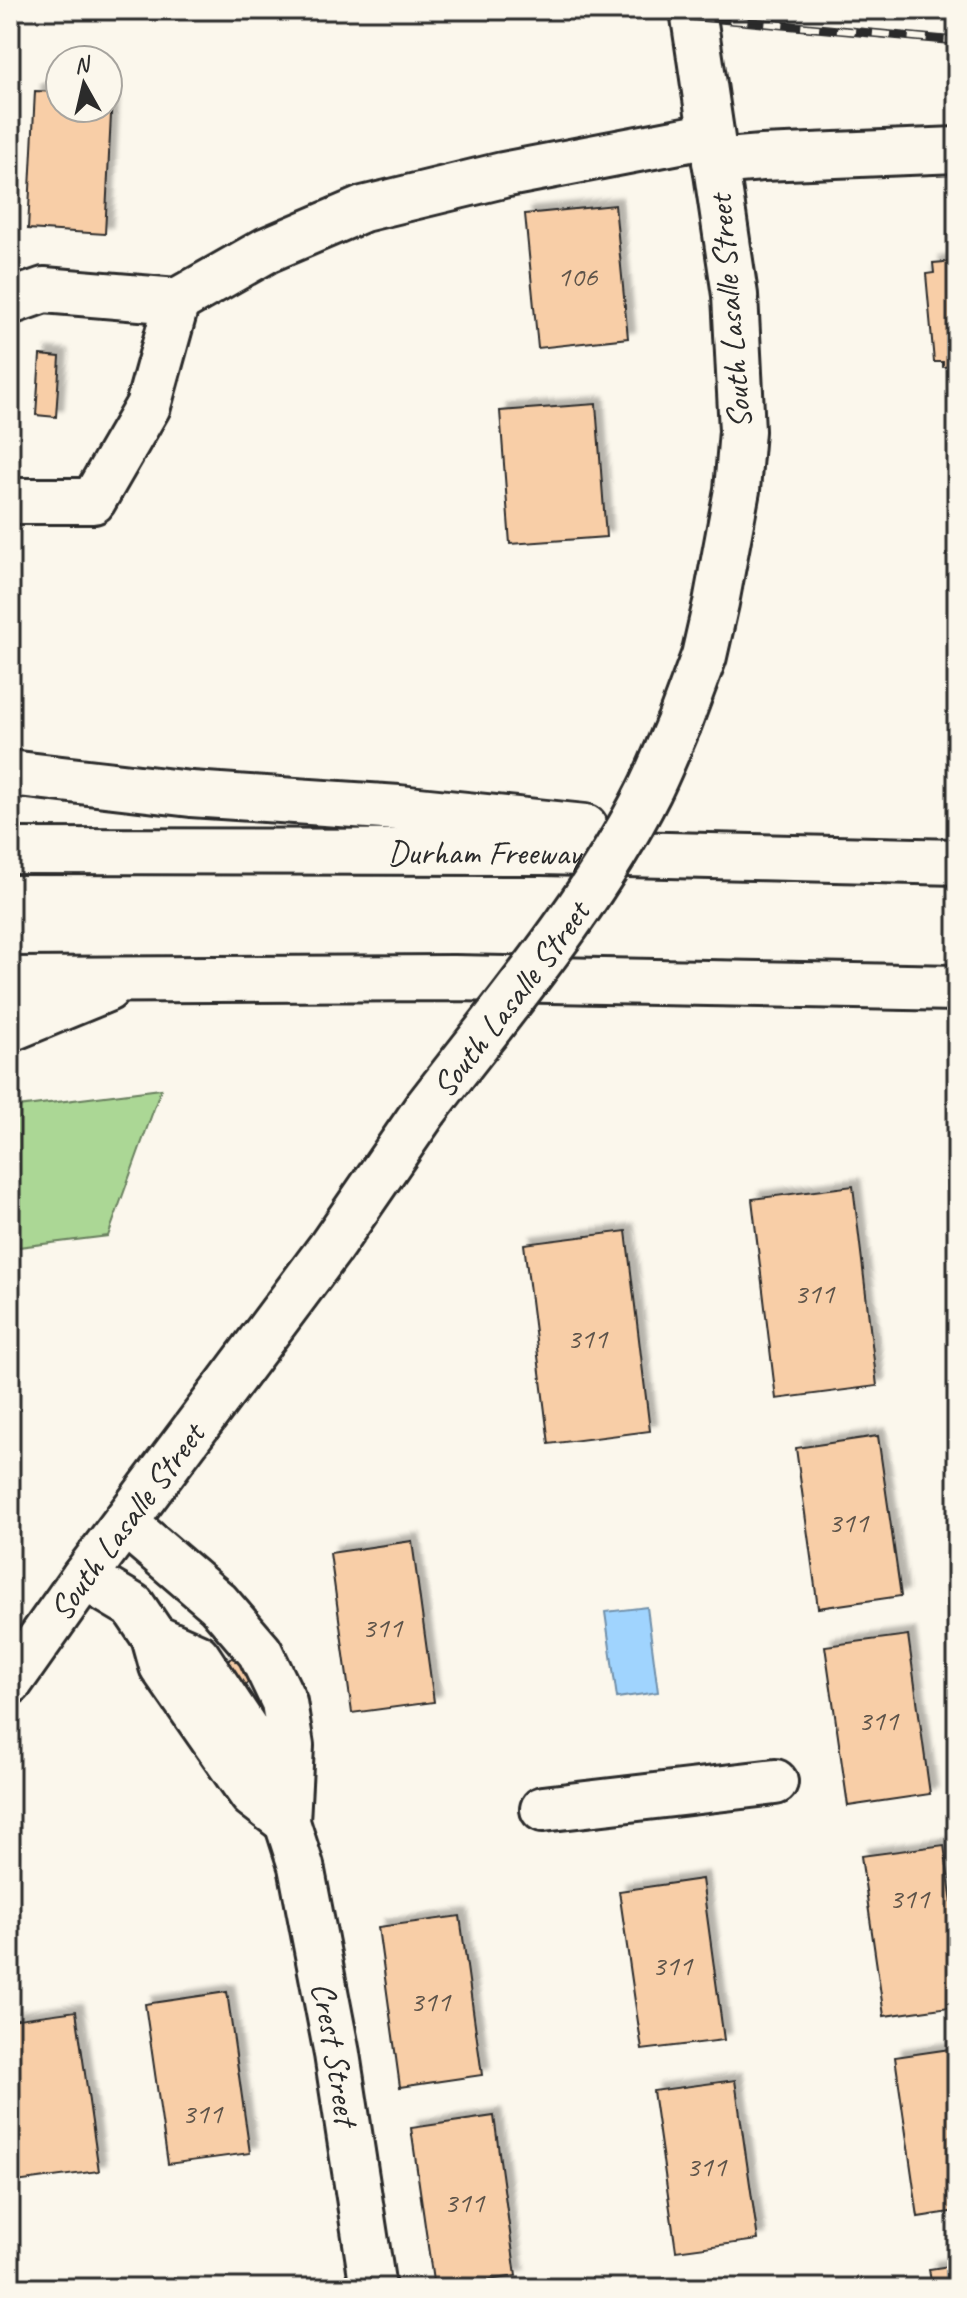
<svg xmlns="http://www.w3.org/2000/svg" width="967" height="2298" font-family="Caveat,sans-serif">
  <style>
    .green { fill: #abd795; stroke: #6b8160; stroke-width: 2 }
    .water { fill: #a0d4fe; stroke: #7190aa; stroke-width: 2 }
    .building { fill: #f8cea7; stroke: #2b2b2b; stroke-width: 2; filter: url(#shadow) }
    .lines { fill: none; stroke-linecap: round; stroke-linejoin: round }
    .minor-casing { stroke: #2b2b2b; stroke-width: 50 }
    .highway-casing { stroke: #2b2b2b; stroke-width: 50 }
    .minor { stroke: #fbf7ec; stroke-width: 44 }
    .highway { stroke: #fbf7ec; stroke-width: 44 }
    .rail-casing { stroke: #2b2b2b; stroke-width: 9 }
    .rail { stroke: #fbf7ec; stroke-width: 6; stroke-dasharray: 18; stroke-linecap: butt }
    .minor-bridge-casing { stroke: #2b2b2b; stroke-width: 50; stroke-linecap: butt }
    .minor-bridge { stroke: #fbf7ec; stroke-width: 44 }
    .labels { text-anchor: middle; stroke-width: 8; stroke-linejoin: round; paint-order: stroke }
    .number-label { font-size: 30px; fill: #5e544a }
    .street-label { font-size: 34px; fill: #2b2b2b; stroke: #fbf7ec }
  </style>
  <defs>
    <filter id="shadow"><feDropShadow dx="7" dy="-7" stdDeviation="2" flood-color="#0004"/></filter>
  </defs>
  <rect width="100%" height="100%" fill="#fbf7ec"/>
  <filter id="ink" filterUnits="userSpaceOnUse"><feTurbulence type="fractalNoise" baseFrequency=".0125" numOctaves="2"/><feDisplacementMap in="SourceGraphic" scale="16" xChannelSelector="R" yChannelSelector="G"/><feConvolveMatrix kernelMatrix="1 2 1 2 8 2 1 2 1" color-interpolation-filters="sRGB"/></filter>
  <g filter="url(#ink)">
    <path class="green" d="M161,1089L108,1236L10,1248V1108Z"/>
    <path class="water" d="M647,1607L658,1692L617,1698L605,1612Z"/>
    <path class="building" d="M35,91L60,92V108H108V95H112L105,234L28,229Z
      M615,205L628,338L538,348L525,214Z
      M957,261V366L943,367V362H934L926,274L934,273L933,263Z
      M40,355L60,357L56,417L36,415Z
      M596,404L606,537L510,544L500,411Z
      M853,1186L877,1386L776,1399L752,1199Z
      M626,1231L650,1431L549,1444L524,1244Z
      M878,1436L901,1596L818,1608L796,1448Z
      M412,1541L434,1702L352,1713L330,1553Z
      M908,1635L930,1794L848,1806L825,1646Z
      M235,1656L252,1679L241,1688L223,1665Z
      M944,1845L957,1940V2006L884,2016L861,1856Z
      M702,1879L724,2040L642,2050L619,1891Z
      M460,1916L482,2075L400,2087L378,1927Z
      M227,1992L250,2153L168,2164L145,2004Z
      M76,2011L99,2171L16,2182L10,2137V2020Z
      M957,2048V2211L918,2217L895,2057Z
      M735,2080L758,2240L676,2251L653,2091Z
      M494,2116L516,2276L434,2288L411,2128Z
      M957,2265V2288H932L929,2269Z"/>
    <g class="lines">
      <defs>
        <g id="minor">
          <path d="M715,162L762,158L957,150"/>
          <path d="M10,302L44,290L177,301L267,250L363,209L503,175L711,135"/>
          <path d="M10,501H93L148,406L177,301"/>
          <path d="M679,723L704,656L716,603L737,490L742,431L735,295L693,10"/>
          <path id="s1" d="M125,1523L218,1603L260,1652L284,1702L291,1746L287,1822L301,1866L337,2054L373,2288"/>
          <path d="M84,1577L133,1606L154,1637L162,1666L252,1795L287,1822"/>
          <path d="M154,1637L197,1656L273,1771"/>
          <path id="s2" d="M10,1682L84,1577L330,1248L425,1110"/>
          <path d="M543,1809L775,1782"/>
        </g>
        <g id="highway">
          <path d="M10,773L191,794L399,808L585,827"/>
          <path id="s3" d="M10,851L542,852L957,862"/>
          <path d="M10,980L454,978L957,988"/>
          <path d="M10,1029L107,989"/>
        </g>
      </defs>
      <use href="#minor" class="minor-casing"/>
      <use href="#highway" class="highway-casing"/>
      <use href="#minor" class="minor"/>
      <use href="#highway" class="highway"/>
      <defs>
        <path id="rail" d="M622,10L957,41"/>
      </defs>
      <use href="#rail" class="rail-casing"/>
      <use href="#rail" class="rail"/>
      <defs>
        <g id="minor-bridge">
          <path id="s4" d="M425,1110C501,1011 593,903 649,791C660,769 669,746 679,723"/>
        </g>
      </defs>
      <use href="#minor-bridge" class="minor-bridge-casing"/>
      <use href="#minor-bridge" class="minor-bridge"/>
    </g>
  </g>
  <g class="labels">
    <g class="number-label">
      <text x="577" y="286">106</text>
      <text x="814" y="1303">311</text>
      <text x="587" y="1348">311</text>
      <text x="848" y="1532">311</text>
      <text x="382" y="1637">311</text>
      <text x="878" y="1730">311</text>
      <text x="909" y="1908">311</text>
      <text x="672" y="1975">311</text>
      <text x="430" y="2011">311</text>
      <text x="202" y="2123">311</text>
      <text x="706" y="2176">311</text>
      <text x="464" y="2212">311</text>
    </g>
    <g class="street-label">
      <text transform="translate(729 312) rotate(-95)" y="12">South Lasalle Street</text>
      <text dy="12" stroke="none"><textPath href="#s3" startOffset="474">Durham Freeway</textPath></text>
      <text dy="12" stroke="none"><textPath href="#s4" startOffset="140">South Lasalle Street</textPath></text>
      <text dy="12" stroke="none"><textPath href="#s2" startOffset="198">South Lasalle Street</textPath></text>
      <text dy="12" stroke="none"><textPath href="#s1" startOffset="600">Crest Street</textPath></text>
    </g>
  </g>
  <rect width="967" height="2298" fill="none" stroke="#fbf7ec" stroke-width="40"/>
  <rect x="20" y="20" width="927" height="2258" fill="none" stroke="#2b2b2b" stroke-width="3" filter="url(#ink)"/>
  <g transform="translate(84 84) rotate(352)"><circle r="38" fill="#fbf7ec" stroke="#a8a59f" stroke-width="2"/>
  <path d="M0-6L14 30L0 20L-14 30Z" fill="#2b2b2b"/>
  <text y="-12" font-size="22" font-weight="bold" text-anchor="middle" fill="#2b2b2b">N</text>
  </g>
</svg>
